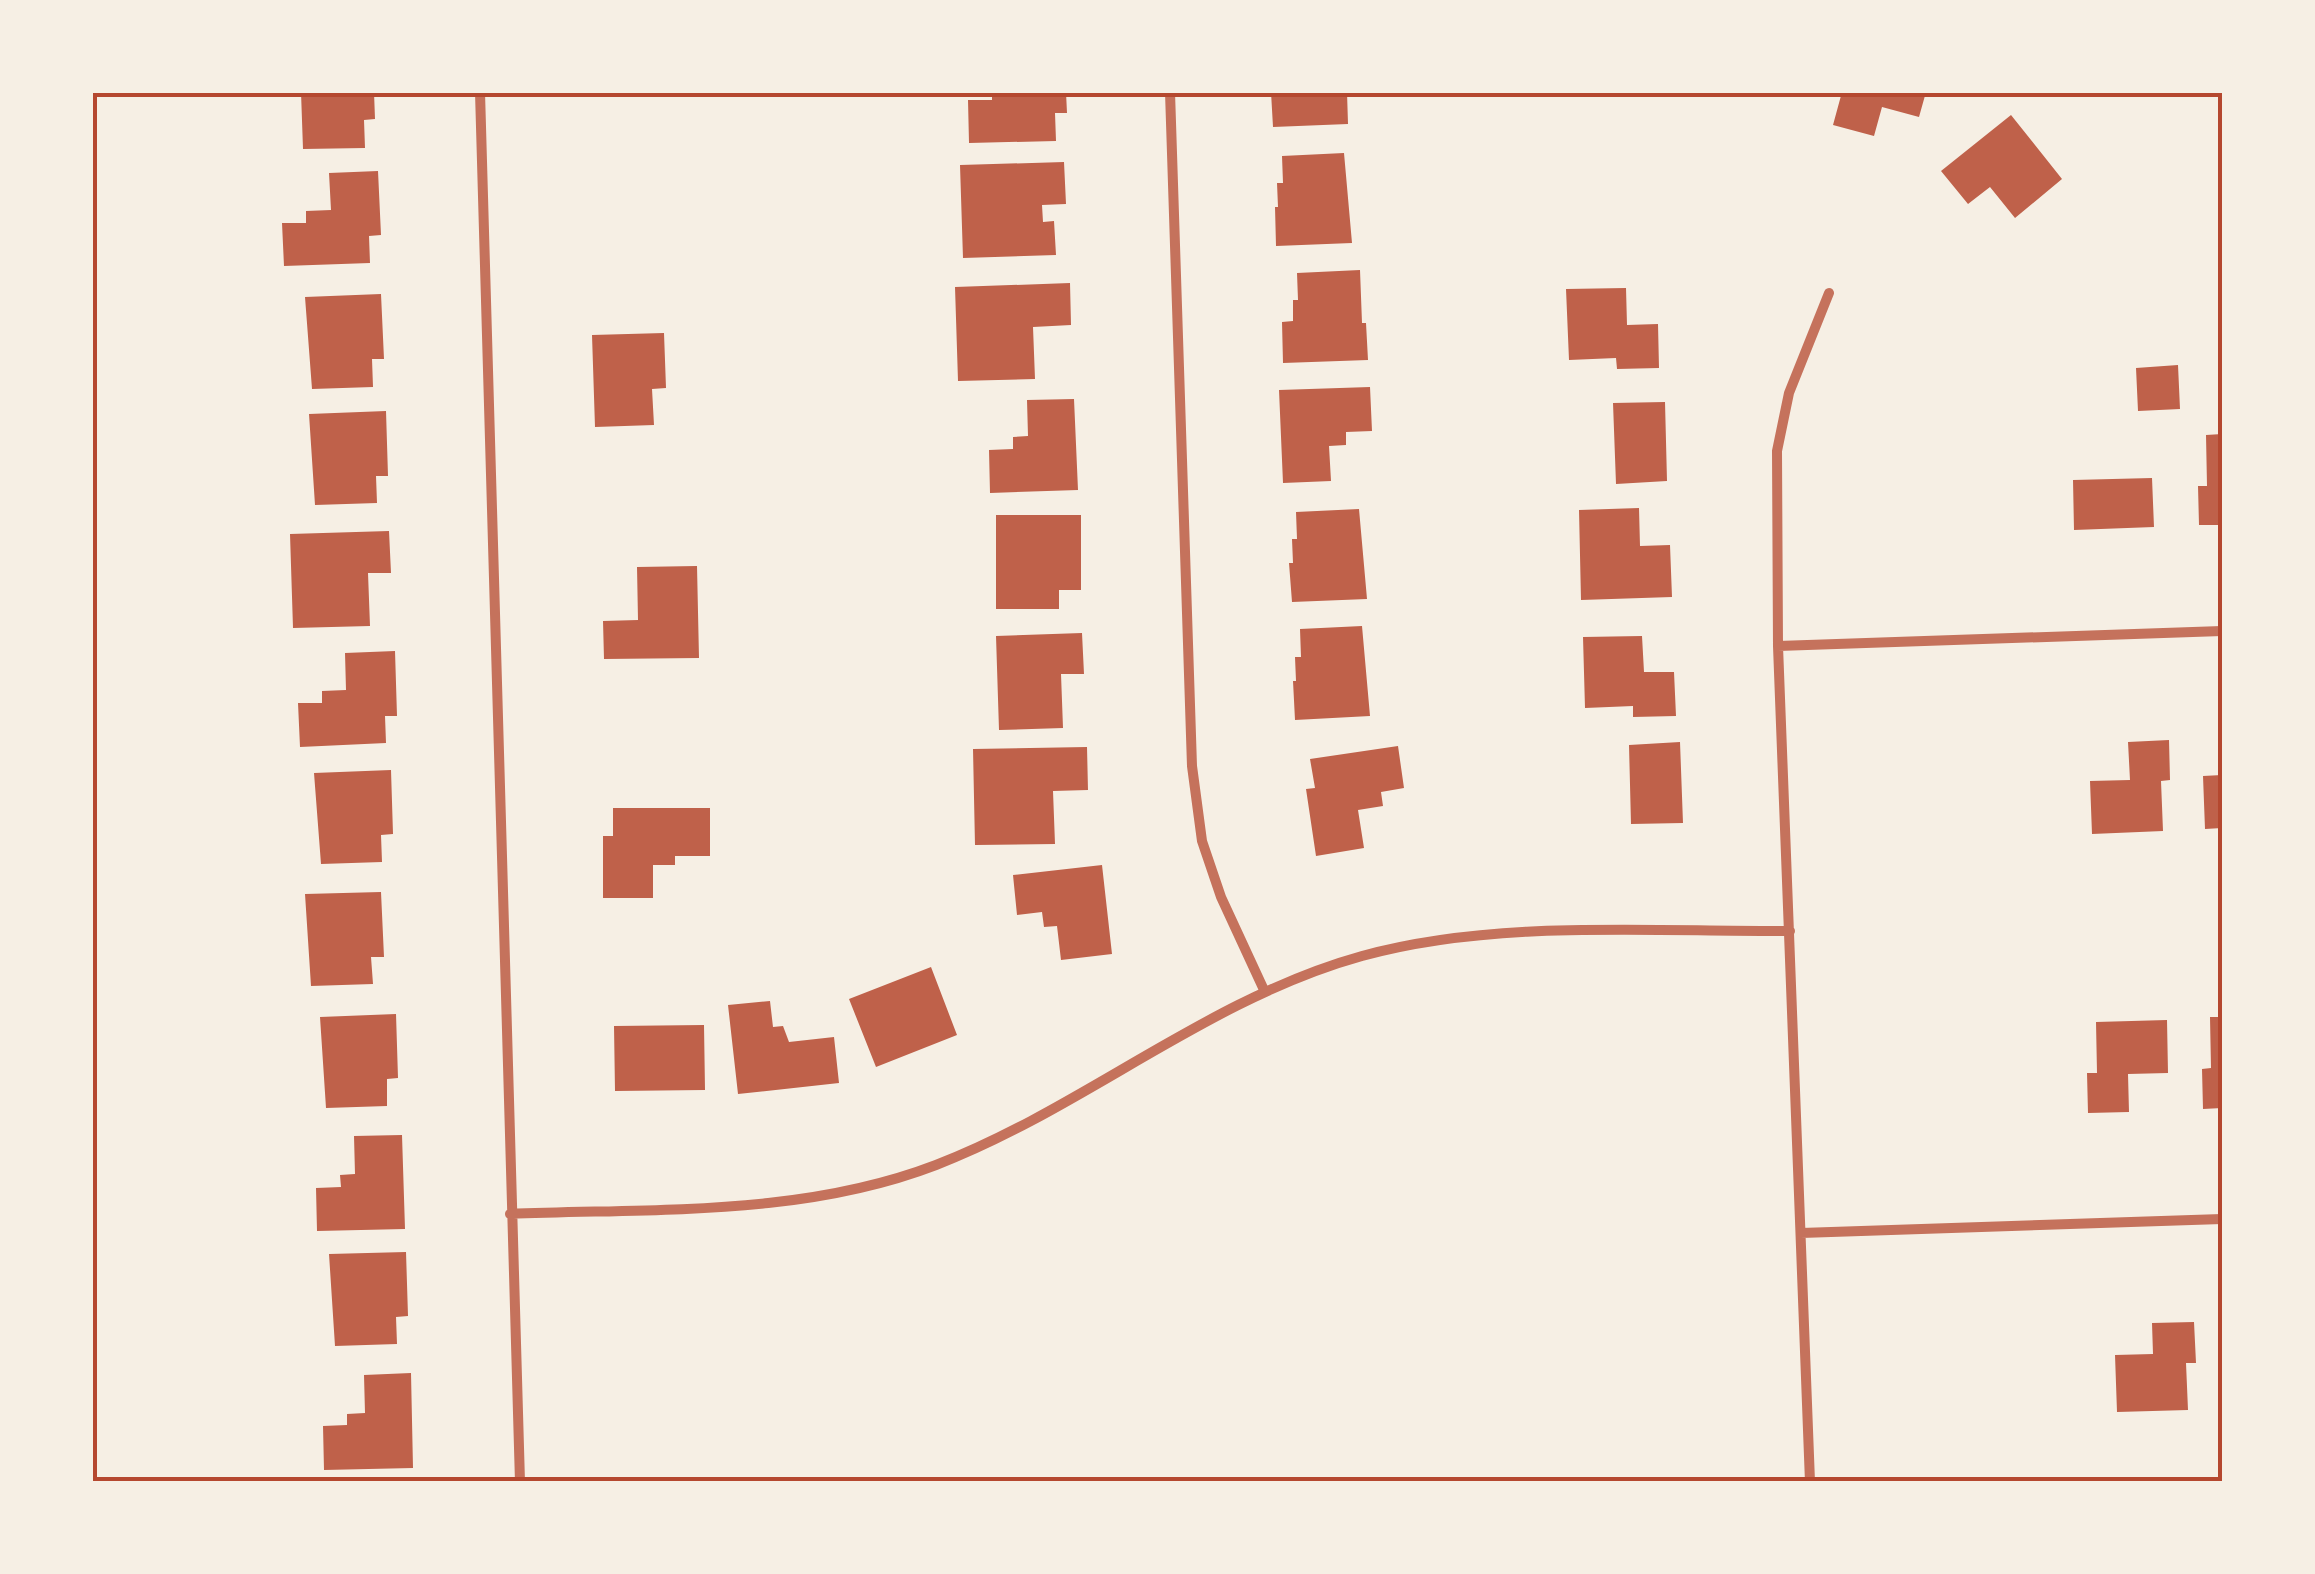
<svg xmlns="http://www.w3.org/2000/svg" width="2315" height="1574" font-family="Jost,sans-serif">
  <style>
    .building { fill: #bf614a }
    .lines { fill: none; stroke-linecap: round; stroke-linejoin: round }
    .minor { stroke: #c5725c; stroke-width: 10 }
    .neatline { fill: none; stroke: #b5482f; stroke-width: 4 }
  </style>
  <rect width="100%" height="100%" fill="#f6efe4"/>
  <path class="building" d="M301,92H374L375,119L364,120L365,148L303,149Z
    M992,92H1066L1067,113H1055L1056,141L969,143L968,100H992Z
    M1271,92H1347L1348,124L1273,127Z
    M1842,92H1926L1919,117L1882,107L1874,136L1833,125Z
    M2011,115L2062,179L2015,218L1990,187L1968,204L1941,171Z
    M1344,153L1352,243L1276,246L1275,207H1278L1277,183H1283L1282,156Z
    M1064,162L1066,204L1042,205L1043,222L1054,221L1056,255L963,258L960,165Z
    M378,171L381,235L369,236L370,263L284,266L282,223H306V211L331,210L329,173Z
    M1360,270L1362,323H1366L1368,360L1283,363L1282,322L1293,321V300H1298L1297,273Z
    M1070,283L1071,325L1033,327L1035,379L958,381L955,287Z
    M1626,288L1627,325L1658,324L1659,368L1617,369L1616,358L1569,360L1566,289Z
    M381,294L384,359H372L373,387L312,389L305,297Z
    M664,333L666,388L652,389L654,425L595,427L592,335Z
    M2178,365L2180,409L2138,411L2136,368Z
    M1370,387L1372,431L1346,432V445L1329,446L1331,481L1283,483L1279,390Z
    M1074,399L1078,490L990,493L989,450L1013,449V437L1028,436L1027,400Z
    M1665,402L1667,481L1616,484L1613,403Z
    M386,411L388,476H376L377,503L315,505L309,414Z
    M2222,434V525H2199L2198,486H2207L2206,435Z
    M2152,478L2154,527L2074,530L2073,480Z
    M1639,508L1640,546L1670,545L1672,597L1581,600L1579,510Z
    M1359,509L1367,599L1292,602L1289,563H1293L1292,539H1297L1296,512Z
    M996,515H1081V590H1059V609H996Z
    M389,531L391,573H368L370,626L293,628L290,534Z
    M697,566L699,658L604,659L603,621L638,620L637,567Z
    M1362,626L1370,716L1295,720L1293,681H1296L1295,657H1301L1300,629Z
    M1082,633L1084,674H1061L1063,728L999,730L996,636Z
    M1642,636L1644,672H1674L1676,716L1633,717V706L1585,708L1583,637Z
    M395,651L397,716H385L386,743L300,747L298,703H322V691L346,690L345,653Z
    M2169,740L2170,780L2161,781L2163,831L2092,834L2090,781L2130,780L2128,742Z
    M1680,742L1683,823L1631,824L1629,745Z
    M1398,746L1404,788L1381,792L1383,806L1358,810L1364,848L1316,856L1306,789L1315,788L1310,759Z
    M1087,747L1088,790L1053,791L1055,844L975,845L973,749Z
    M391,770L393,834L381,835L382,862L321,864L314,773Z
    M2222,775V828L2205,829L2203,776Z
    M613,808H710V856H675V865H653V898H603V836H613Z
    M1102,865L1112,954L1061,960L1057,926L1044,927L1042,912L1017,915L1013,875Z
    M381,892L384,957H371L373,984L311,986L305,894Z
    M931,967L957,1035L876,1067L849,999Z
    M770,1001L773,1027L783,1026L789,1042L834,1037L839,1083L738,1094L728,1005Z
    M396,1014L398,1078L387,1079V1106L326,1108L320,1017Z
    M2210,1017H2222V1108L2203,1109L2202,1069L2211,1068Z
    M2167,1020L2168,1073L2128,1074L2129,1112L2088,1113L2087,1073H2097L2096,1022Z
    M704,1025L705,1090L615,1091L614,1026Z
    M402,1135L405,1229L317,1231L316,1188L341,1187L340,1175L355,1174L354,1136Z
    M406,1252L408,1316L396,1317L397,1344L335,1346L329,1254Z
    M2194,1322L2196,1363H2186L2188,1410L2117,1412L2115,1355L2153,1354L2152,1323Z
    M411,1373L413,1468L324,1470L323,1426L347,1425V1414L365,1413L364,1375Z"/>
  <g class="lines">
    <path class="minor" d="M480,92L520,1482
      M1170,92L1192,766L1202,841L1221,897L1264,990
      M1778,646L2222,631
      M510,1214C652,1208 801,1217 936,1165C1084,1108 1207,999 1362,956C1496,919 1651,932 1790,931
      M1801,1233L2222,1219
      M1810,1482L1778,646L1777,451L1789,393L1829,293"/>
  </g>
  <rect width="2315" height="1574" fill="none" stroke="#f6efe4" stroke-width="190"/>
  <rect x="95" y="95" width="2125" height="1384" class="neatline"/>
</svg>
